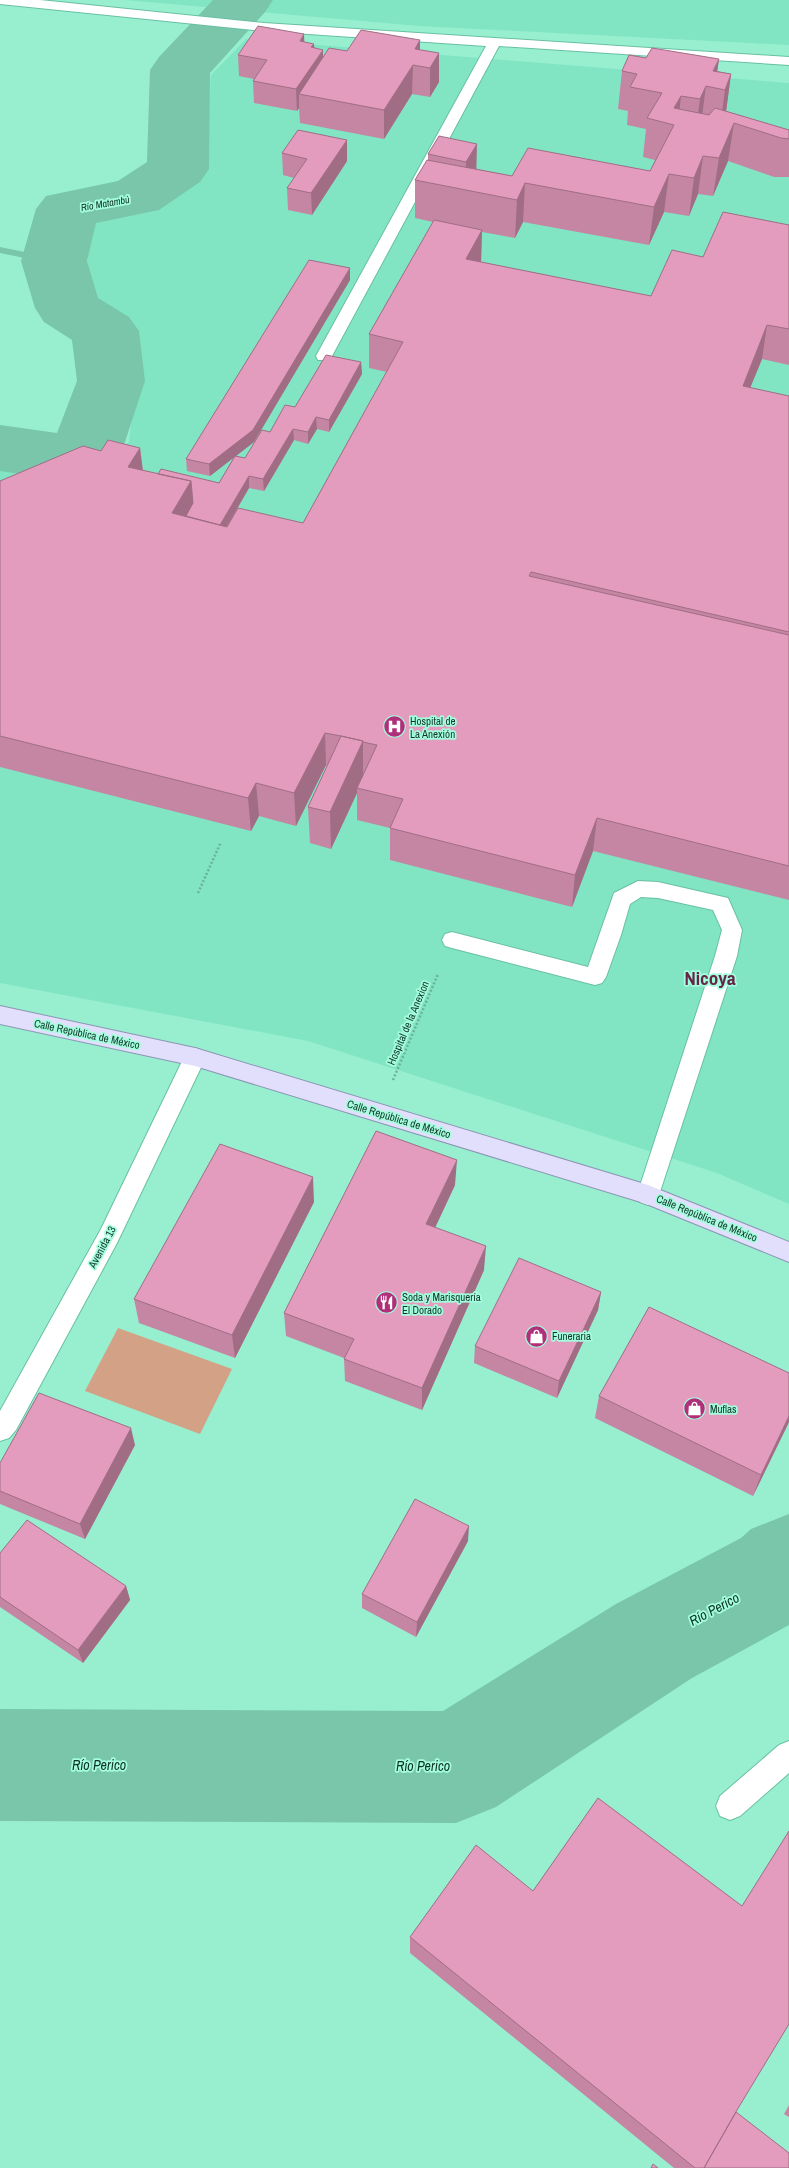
<svg xmlns="http://www.w3.org/2000/svg" width="789" height="2168" font-family="'Archivo Narrow',sans-serif">
  <style>
    .built { fill: #81e5c3 }
    .green { fill: #d3a185 }
    .lines { fill: none; stroke-linecap: round; stroke-linejoin: round }
    .stream { fill: #79c6ab; fill-rule: evenodd }
    .river { fill: #79c6ab; fill-rule: evenodd }
    .minor-casing { stroke: #68c0a3; stroke-width: 2 }
    .major-casing { stroke: #8c96b3; stroke-width: 2 }
    .path { stroke: #6bb299; stroke-width: 2.5; stroke-dasharray: 2 2; stroke-linecap: butt }
    .minor { fill: #fff; fill-rule: evenodd }
    .major { fill: #e2dffd; fill-rule: evenodd }
    .wall { fill: #c486a3 }
    .shaded-wall { fill: #a06d85 }
    .building { fill: #e49cbe; stroke: #a06d85 }
    .labels { text-anchor: middle; stroke-width: 3.5; stroke-linejoin: round; paint-order: stroke }
    .far-water-label { font-size: 10px; font-style: italic; fill: #0d3227; stroke: #a4fddd }
    .poi-label { font-size: 11px; fill: #11372b; stroke: #a4fddd; text-anchor: start }
    .street-label { font-size: 11px; fill: #11372b; stroke: #a4fddd }
    .near-water-label { font-size: 14px; font-style: italic; fill: #0d3227; stroke: #a4fddd }
    .town-label { font-size: 19px; font-weight: bold; fill: #642547; stroke: #a4fddd }
  </style>
  <rect width="100%" height="100%" fill="#97efd0"/>
  <path class="built" d="M125,0H789V45L419,26Z
    M246,39L789,83V1204L717,1173L308,1041L0,983V466L88,470L129,442L137,367L123,320L86,299L89,224L143,210L203,168L211,75Z"/>
  <path class="green" d="M118,1328L232,1369L200,1434L85,1391Z"/>
  <g class="lines">
    <path class="stream" d="M0,247L54,258L59,261L54,264L0,253Z"/>
    <path class="river" d="M213,0H273L265,12L210,73L209,169L200,182L159,210L96,223L87,261L98,298L129,317L139,331L145,381L121,454L110,470C66,482 44,477 0,471V425L57,433L77,381L72,340L44,322L35,308L21,261L36,209L46,196L118,181L147,162L150,70L159,57Z
      M789,1514V1625L692,1678L496,1807L456,1823L0,1821V1709L443,1711L616,1604L741,1538L751,1529Z"/>
    <defs>
      <path id="minor" d="M0,0H40L264,23L789,57V65L499,46L332,356L330,360H318L316,356L486,46L264,31L0,4Z
        M638,881L658,882L728,898L742,930L737,956L659,1195L656,1202L648,1205L640,1202L637,1195L715,956L722,930L713,910L658,898L641,897L630,904L621,935L606,977L602,983L595,985L452,948L445,946L442,940L445,934L452,932L588,967L614,893Z
        M195,1048L203,1051L206,1057L117,1243L16,1430L9,1438L0,1441V1411L101,1229L187,1051Z
        M789,1741V1773L740,1816L730,1820L720,1816L716,1806L720,1796L779,1745Z"/>
      <path id="major" d="M0,1006L195,1048L648,1185L789,1242V1262L644,1203L195,1066L0,1024Z"/>
    </defs>
    <use href="#minor" class="minor-casing"/>
    <use href="#major" class="major-casing"/>
    <path class="path" d="M198,893L221,842
      M393,1080L438,974"/>
    <use href="#minor" class="minor"/>
    <use href="#major" class="major"/>
  </g>
  <path class="wall" d="M420,40V50L439,82L430,97L412,94L384,139L300,123L299,108L297,111L254,103L253,81L254,79L239,76L238,55L304,42L314,48L323,58L347,51Z
    M646,58L719,59L717,71L731,74L726,111L789,130V177H774L728,161L713,196L698,194L689,216L664,212L649,245L523,222L515,238L482,232L481,262L651,296L703,257L789,225V365L762,359L750,388L789,396V900L593,851L572,907L390,860V828L357,820V793L331,849L310,843L308,807L327,766L326,765L296,826L259,816L251,831L0,767V481L101,451L140,448L143,471L158,474L219,483L234,457L210,476L187,471L186,459L350,268V280L254,442L236,456L245,458L270,432L295,407L361,362L362,374L329,432L317,429L308,444L294,440L264,491L249,488L227,527L303,523L387,372L369,368V334L433,222L415,218V180L428,160V154L439,136L477,169L512,176L650,171L655,160L643,157L646,129L627,125L628,111L618,109L622,71Z
    M347,140V161L312,215L288,210L287,188L294,178L283,175L282,153Z
    M455,1185L435,1228L484,1270L422,1410L345,1381L344,1358L286,1336L284,1313Z
    M314,1202L235,1358L139,1323L134,1299Z
    M601,1292L598,1310L557,1398L474,1363L475,1346Z
    M789,1373V1422L753,1496L595,1418L599,1396Z
    M135,1445L85,1539L0,1504V1463Z
    M468,1541L416,1637L362,1608V1594Z
    M0,1553L126,1586L130,1600L83,1663L0,1607Z
    M410,1937L736,2112L789,2168H674L410,1953Z
    M789,2105V2117L784,2114Z"/>
  <path class="shaded-wall" d="M304,34L305,56L300,41Z
    M420,40V66L415,49Z
    M314,44L315,62L323,50V71L299,94V108L297,111L296,89L311,47Z
    M439,53V82L430,97V68Z
    M719,59L715,88L713,71Z
    M413,65L412,94L384,139V110Z
    M731,74L726,112L720,128L725,90Z
    M706,86L701,124L695,137L700,99Z
    M681,96L677,134L674,125V108Z
    M734,123L728,161L713,196L719,158Z
    M347,140V161L312,215L311,193Z
    M477,144L476,182L465,190L466,162Z
    M703,156L698,194L689,216L694,178Z
    M669,174L664,212L649,245L654,207Z
    M525,183L523,222L515,238L517,200Z
    M482,230L481,264L466,259Z
    M350,268V280L254,442L210,476L209,464Z
    M767,325L762,359L737,420L743,386Z
    M361,362L362,374L329,432V420Z
    M316,417L317,429L308,444V432Z
    M293,429L294,440L264,491L263,479Z
    M140,448L144,481L128,467Z
    M249,476V488L210,555L209,543Z
    M191,481L195,515L174,535L172,513Z
    M325,733L326,765L296,826L294,793Z
    M363,741V778L357,788V793L331,849L330,812Z
    M256,783L259,816L251,831L248,798Z
    M597,818L593,851L572,907L575,875Z
    M457,1160L455,1185L425,1249L426,1224Z
    M313,1177L314,1202L235,1358L232,1335Z
    M486,1246L484,1270L422,1410V1388Z
    M601,1292L598,1310L557,1398L559,1381Z
    M789,1416V1422L753,1496L761,1475Z
    M131,1428L135,1445L85,1539L80,1524Z
    M469,1526L468,1541L416,1637L417,1622Z
    M126,1586L130,1600L83,1663L78,1650Z"/>
  <path class="building" d="M258,26L304,34L300,41L314,44L311,47L323,50L296,89L253,81L267,60L238,55Z
    M361,30L420,40L415,49L439,53L430,68L413,65L384,110L299,94L329,48L347,51Z
    M652,48L719,59L713,71L731,74L725,90L706,86L700,99L681,96L674,108L709,115L715,108L789,130V139L781,138L734,123L719,158L703,156L694,178L669,174L654,207L525,183L517,200L415,180L427,160L512,176L528,148L650,171L674,125L647,118L662,93L630,87L637,74L622,71L629,55L646,58Z
    M298,130L347,140L311,193L287,188L307,159L282,153Z
    M439,136L477,144L466,162L428,154Z
    M723,212L789,225V329L767,325L743,386L789,396V632L531,572L529,576L789,635V866L597,818L575,875L390,828L403,799L357,788L377,745L363,742V741L341,736L325,733L294,793L256,783L248,798L0,736V481L83,446L101,451L108,440L140,448L128,467L191,481L172,513L227,527L238,508L303,523L403,342L369,334L434,220L482,230L466,259L651,296L672,250L703,257Z
    M309,260L350,268L253,430L209,464L186,459Z
    M326,355L361,362L329,420L316,417L308,432L293,429L263,479L249,476L220,525L186,516L193,503L191,481L158,474L161,469L219,483L235,456L245,458L262,430L270,432L285,405L295,407Z
    M341,736L363,741L330,812L308,807Z
    M376,1131L457,1160L426,1224L486,1246L422,1388L344,1359L354,1339L284,1313Z
    M220,1144L313,1177L232,1335L134,1299Z
    M519,1258L601,1292L559,1381L475,1346Z
    M649,1307L789,1373V1416L761,1475L599,1396Z
    M39,1393L131,1428L80,1524L0,1491V1463Z
    M415,1499L469,1526L417,1622L362,1594Z
    M27,1520L126,1586L78,1650L0,1597V1553Z
    M598,1798L742,1906L789,1831V2024L737,2110L704,2168H695L410,1937L476,1845L533,1891Z
    M736,2112L789,2153V2168H704Z
    M653,2164L658,2168H651Z"/>
  <defs>
    <symbol id="hospital-disc" viewBox="-11 -11 22 22"><circle r="9.5" fill="#b12f7a" stroke="#a4fddd"/><path d="M-5-5h3v3.5h4V-5h3V5h-3V1.5h-4V5h-3Z" fill="#fff"/></symbol>
    <symbol id="restaurant-disc" viewBox="-11 -11 22 22"><circle r="9.5" fill="#b12f7a" stroke="#a4fddd"/><path d="M-5-6h1v4h1v-4h1v4h1v-4h1v5L-1.5 .5V6h-2V.5L-5-1ZM5-6V6H3V1.5H1.5Q1.5-4 5-6Z" fill="#fff"/></symbol>
    <symbol id="shop-disc" viewBox="-11 -11 22 22"><circle r="9.5" fill="#b12f7a" stroke="#a4fddd"/><path d="M-5-2.5h2.3a2.7 3.5 0 0 1 5.4 0H5L5.5 6h-11ZM-1.5-2.5h3a1.5 2.3 0 0 0-3 0Z" fill="#fff"/></symbol>
  </defs>
  <g fill-rule="evenodd">
    <use href="#hospital-disc" x="382" y="714" width="25" height="25"/>
    <use href="#restaurant-disc" x="374" y="1290" width="25" height="25"/>
    <use href="#shop-disc" x="524" y="1324" width="25" height="25"/>
    <use href="#shop-disc" x="682" y="1396" width="25" height="25"/>
  </g>
  <g class="labels">
    <g class="far-water-label">
      <text transform="translate(105 203) rotate(-10)" y="4">Río Matambú</text>
    </g>
    <g class="poi-label">
      <text x="410" y="725">Hospital de<tspan x="410" dy="13">La Anexión</tspan></text>
      <text x="402" y="1301">Soda y Marisquería<tspan x="402" dy="13">El Dorado</tspan></text>
      <text x="552" y="1340">Funeraria</text>
      <text x="710" y="1413">Muflas</text>
    </g>
    <g class="street-label">
      <text transform="translate(408 1023) rotate(-67)" y="4">Hospital de la Anexion</text>
      <text transform="translate(87 1034) rotate(12)" y="4">Calle República de México</text>
      <text transform="translate(399 1119) rotate(17)" y="4">Calle República de México</text>
      <text transform="translate(707 1218) rotate(22)" y="4">Calle República de México</text>
      <text transform="translate(102 1247) rotate(-62)" y="4">Avenida 13</text>
    </g>
    <g class="near-water-label">
      <text transform="translate(714 1609) rotate(-28)" y="5">Río Perico</text>
      <text x="99" y="1770">Río Perico</text>
      <text x="423" y="1771">Río Perico</text>
    </g>
    <g class="town-label">
      <text x="710" y="985">Nicoya</text>
    </g>
  </g>
</svg>
